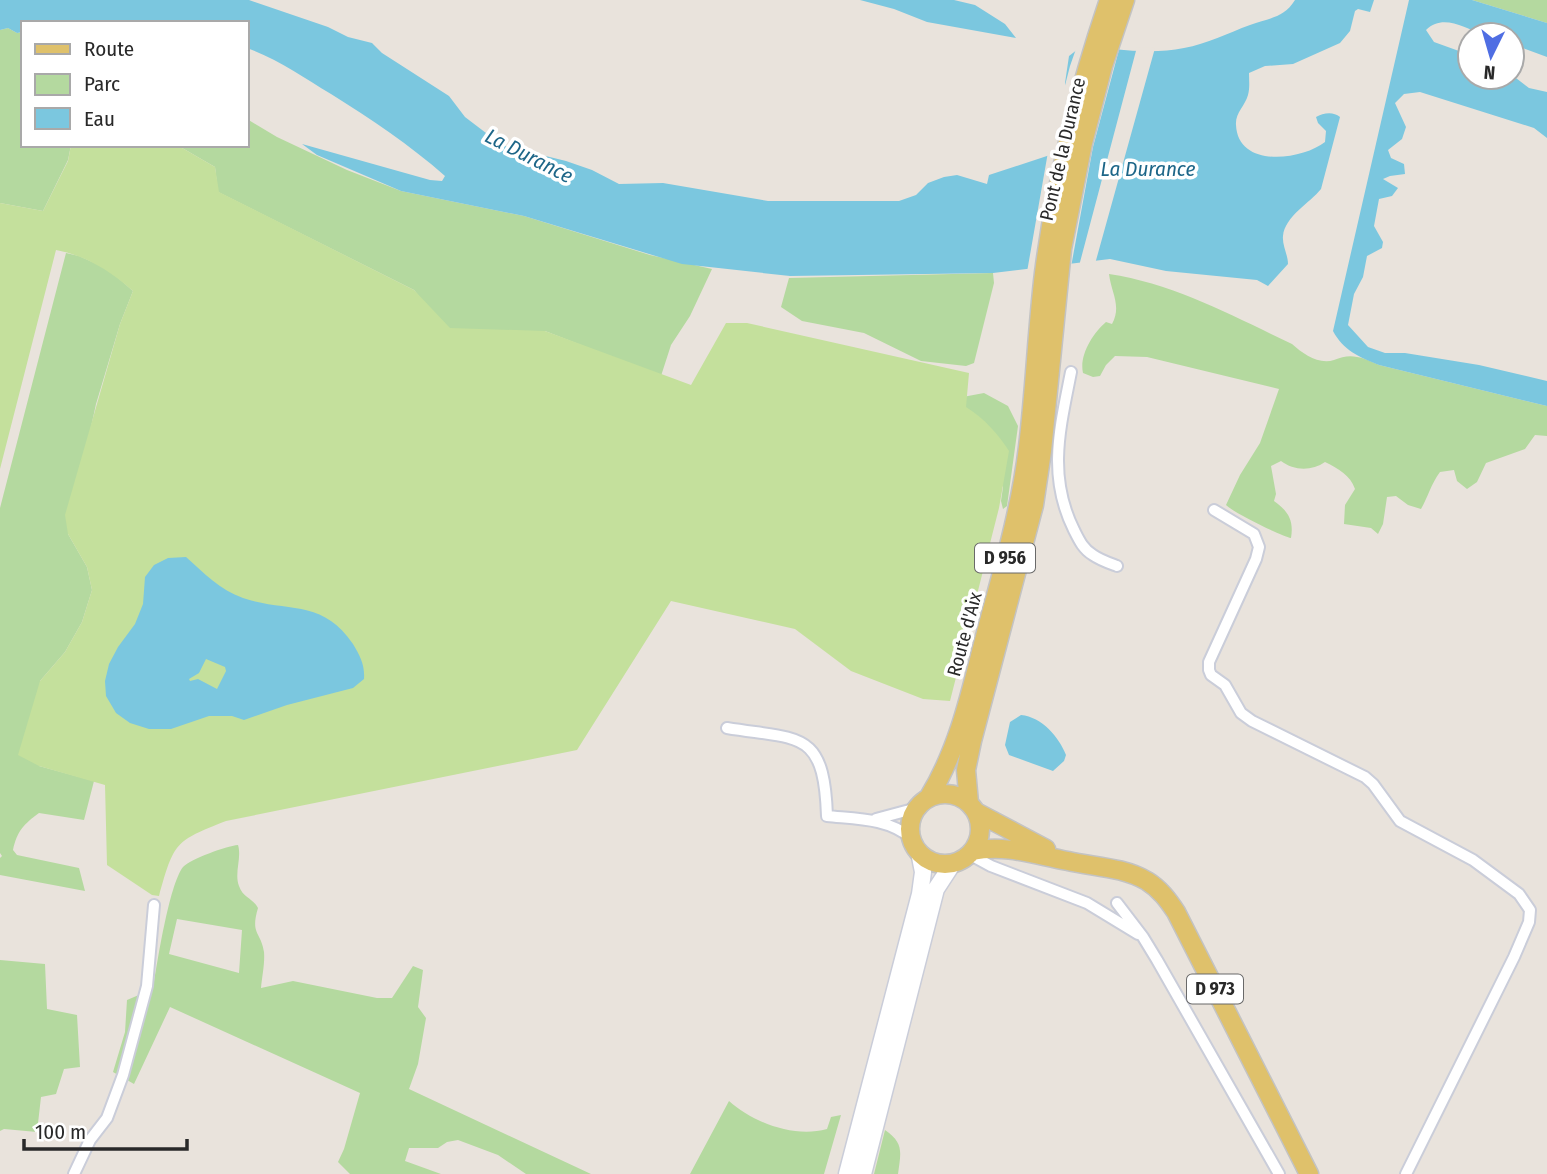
<svg xmlns="http://www.w3.org/2000/svg" width="1547" height="1174" font-family="'Fira Sans Condensed',sans-serif">
  <style>
    .green { fill: #b4d99f; fill-rule: evenodd }
    .pitch { fill: #c4e09c }
    .water { fill: #7bc7df; fill-rule: evenodd }
    .pier { fill: #e9e3dc }
    .lines { fill: none; stroke-linecap: round; stroke-linejoin: round }
    .minor-casing { stroke: #cacdd9; stroke-width: 14 }
    .secondary-casing { stroke: #cacdd9; stroke-width: 19 }
    .primary-casing { stroke: #c3c3c3; stroke-width: 21 }
    .minor { stroke: #fff; stroke-width: 10 }
    .secondary { stroke: #fff; stroke-width: 16 }
    .primary { stroke: #dfc16b; stroke-width: 18 }
    .labels { text-anchor: middle; stroke-width: 7; stroke-linejoin: round; paint-order: stroke }
    .shield { fill: #fff; stroke: #696969; stroke-width: 2 }
    .shield-label { font-size: 18px; font-weight: bold; fill: #292929 }
    .street-label { font-size: 19px; fill: #292929; stroke: #fff }
    .water-label { font-size: 21px; font-style: italic; fill: #1d6688; stroke: #fff }
  </style>
  <rect width="100%" height="100%" fill="#e9e3dc"/>
  <path class="green" d="M1472,0H1547V23Z
    M8,28L17,33L23,32V145H71L68,160L43,211L0,203V30Z
    M247,119L277,137L347,170L401,191L524,216L650,255L712,269L690,316L671,345L661,376L545,331L457,343L414,290L218,192L215,167L177,145H247Z
    M66,253L79,256L108,269L133,291L120,324L96,404L68,534L87,567L92,590L82,622L65,652L40,681L39,766L94,781L84,820L39,813C24,824 17,831 13,850L17,855L79,868L85,891L0,875V858L2,856L0,853V508Z
    M993,273L994,283L974,363L966,366L921,361L864,333L802,321L781,307L789,278Z
    M1109,274C1175,284 1233,316 1292,344C1303,354 1319,365 1334,360C1342,357 1349,355 1357,357C1365,358 1372,362 1379,365L1547,406V436L1535,435L1525,449L1486,463L1477,482L1467,489L1457,481L1454,470L1440,472C1431,484 1428,497 1421,509L1408,505L1396,496L1387,497L1383,524L1378,534L1371,528L1344,524L1345,505L1355,489C1350,475 1339,469 1325,462C1312,471 1294,471 1281,461L1271,466L1276,494L1274,501C1288,511 1294,520 1291,538C1281,536 1234,513 1226,505L1240,475L1260,443L1279,389L1147,357L1115,356L1106,365L1100,376L1093,377L1083,373C1079,355 1093,333 1106,322L1112,324C1122,306 1111,292 1109,274Z
    M984,393L1008,406L1018,426L1007,506L1003,509L1001,501L1003,487L952,399Z
    M238,845C242,858 234,873 239,886C243,898 253,898 258,908C250,935 261,931 264,952C265,963 262,977 261,988L293,981L377,998H392L413,966L423,970L418,1007L426,1018L418,1064L409,1089L591,1174H526L498,1155L458,1140L447,1142L438,1148H409L405,1161L441,1174H350L338,1162L344,1149L360,1093L170,1007L134,1084L113,1072L125,1032L127,1000L153,989C157,964 169,885 183,867C191,859 226,846 238,845ZM177,919L242,930L239,973L169,954Z
    M0,960L45,964L47,1009L77,1015L80,1067L64,1069L56,1094L41,1097L37,1132L4,1129L0,1131Z
    M729,1101C754,1123 794,1138 827,1129L831,1117L841,1115L824,1174H690Z
    M885,1130C904,1143 901,1152 898,1174H874Z"/>
  <path class="pitch" d="M71,145H177L215,167L219,192L414,290L450,328L545,331L691,385L726,323H747L969,373L966,407C984,418 999,435 1009,451L999,508L950,701L923,699L851,671L795,629L671,601L577,750L226,821C175,841 174,842 159,896L152,895L107,865L105,785L39,766L18,755L40,681L65,652L82,622L92,590L87,567L68,534L65,515L120,324L133,291C110,271 87,256 56,250L0,469V203L43,211L68,161Z"/>
  <path class="water" d="M0,0H249L328,27L348,37L372,43L382,53L449,96L465,117L486,133L493,143L566,161L592,170L619,184L663,183L768,201H899L916,195L928,183L944,177L957,175L987,184L989,175L1050,155L1067,109L1065,83L1069,56L1082,46C1115,49 1151,55 1184,48C1207,44 1228,33 1250,25C1269,18 1284,18 1295,0H1374L1370,12L1358,9L1355,11L1350,31L1340,43L1293,64L1265,66L1249,73C1249,80 1250,88 1248,95C1245,106 1235,113 1236,125C1238,169 1302,160 1325,142L1326,131L1318,123L1316,117C1323,113 1333,111 1340,117L1321,189C1310,203 1285,216 1283,236C1282,245 1288,255 1288,264L1268,286L1257,280L1166,271L1110,259L993,273L790,276L682,264L524,216L401,191L317,155L302,144L430,180L442,181L445,176C410,145 371,119 331,94C303,77 278,59 247,48V23H23V32L17,33L8,28L0,30Z
    M860,0H954L975,5L1005,24L1016,38L927,22L894,9Z
    M1409,0H1472L1547,23V57L1512,44V35C1503,35 1493,36 1484,34C1464,29 1444,13 1426,30L1434,42L1470,55V77H1512V75L1529,88L1547,92V138L1534,128L1420,92L1404,94L1395,103L1406,127L1402,139L1388,150L1391,158L1404,164L1405,174L1390,176L1383,179L1398,188L1392,196L1379,199L1374,226L1383,242L1382,248L1367,256L1363,277L1354,294L1348,325L1368,347L1385,353H1405L1479,365L1547,381V406L1379,365C1359,357 1343,350 1333,331Z
    M186,557C204,573 220,590 243,598C287,613 322,598 353,644C360,656 365,665 364,679L353,688L287,705L244,720L232,716H209L171,729H149L130,723L116,713L106,696L105,681L109,664L118,647L135,624L143,604L145,577L154,565L168,558ZM206,659L225,667L226,671L217,689L198,679L190,681L189,679L199,673Z
    M1021,715C1042,717 1059,737 1066,755L1064,761L1053,771L1009,755L1005,745L1010,722Z"/>
  <path class="pier" d="M1082,43L1120,46L1093,147L1071,267L1027,272L1048,152L1059,128L1063,109L1062,97L1070,66L1077,46Z
    M1137,47L1155,48L1095,264L1079,266Z"/>
  <g class="lines">
    <defs>
      <path id="minor" d="M1071,372C1060,428 1047,476 1074,530C1079,540 1083,549 1093,555C1100,560 1109,563 1117,566
        M1214,510L1254,534L1259,547L1256,559L1209,662V670L1211,675L1225,685L1241,713L1252,721L1365,777L1373,784L1400,821L1473,860L1519,894L1530,910L1529,922L1514,957L1406,1174
        M727,728C800,740 824,729 827,816C856,819 888,818 911,838
        M876,819L917,808
        M969,854L991,866L1087,903L1138,934
        M1117,903L1143,937L1157,960L1279,1174
        M74,1174L90,1140L107,1118L123,1075L147,986L154,905"/>
      <path id="secondary" d="M847,1174L920,894L923,872L919,852
        M863,1174L936,889L953,863"/>
      <path id="primary" d="M910 829a35 35 0 1 1 70 0a35 35 0 1 1-70 0Z
        M929,797C957,751 969,700 982,648C999,582 1020,515 1028,447C1035,389 1037,331 1044,273C1056,180 1079,88 1109,0
        M969,803L966,770L972,741L1034,505L1042,451L1062,249L1083,143L1103,66L1125,0
        M976,812L1046,849
        M972,851C1006,844 1035,855 1068,861C1095,867 1123,867 1147,881C1160,889 1168,900 1176,912L1309,1174"/>
    </defs>
    <use href="#minor" class="minor-casing"/>
    <use href="#secondary" class="secondary-casing"/>
    <use href="#primary" class="primary-casing"/>
    <use href="#minor" class="minor"/>
    <use href="#secondary" class="secondary"/>
    <use href="#primary" class="primary"/>
  </g>
  <g class="labels">
    <g class="shield">
      <rect x="975" y="543.5" width="60" height="29" rx="5"/>
      <rect x="1187" y="974.5" width="56" height="29" rx="5"/>
    </g>
    <g class="shield-label">
      <text x="1005" y="564">D 956</text>
      <text x="1215" y="995">D 973</text>
    </g>
    <g class="street-label">
      <text transform="translate(1062 149) rotate(-77)" y="7">Pont de la Durance</text>
      <text transform="translate(964 634) rotate(-75)" y="7">Route d'Aix</text>
    </g>
    <g class="water-label">
      <text transform="translate(529 156) rotate(27)" y="7">La Durance</text>
      <text x="1148" y="176">La Durance</text>
    </g>
  </g>
  <rect x="21" y="21" width="228" height="126" fill="#ffffff" stroke="#a9a9a9" stroke-width="2"/>
  <rect x="35" y="44" width="35" height="10" fill="#dfc16b" stroke="#a9a9a9" stroke-width="2"/>
  <text x="84" y="56" font-size="21" fill="#292929">Route</text>
  <rect x="35" y="74" width="35" height="21" fill="#b4d99f" stroke="#a9a9a9" stroke-width="2"/>
  <text x="84" y="91" font-size="21" fill="#292929">Parc</text>
  <rect x="35" y="108" width="35" height="21" fill="#7bc7df" stroke="#a9a9a9" stroke-width="2"/>
  <text x="84" y="126" font-size="21" fill="#292929">Eau</text>
  <g transform="translate(1491 56) rotate(185)"><circle r="33" fill="#ffffff" stroke="#a9a9a9" stroke-width="2"/>
  <path d="M0-5L12 26L0 18L-12 26Z" fill="#4f6ee3"/>
  <text y="-10" font-size="19" font-weight="bold" text-anchor="middle" fill="#292929">N</text>
  </g>
  <path d="M24 1139v10h163v-10" fill="none" stroke="#292929" stroke-width="3.5"/>
  <text x="35" y="1139" font-size="21" fill="#292929" stroke="#ffffff" stroke-width="5" paint-order="stroke">100 m</text>
</svg>
